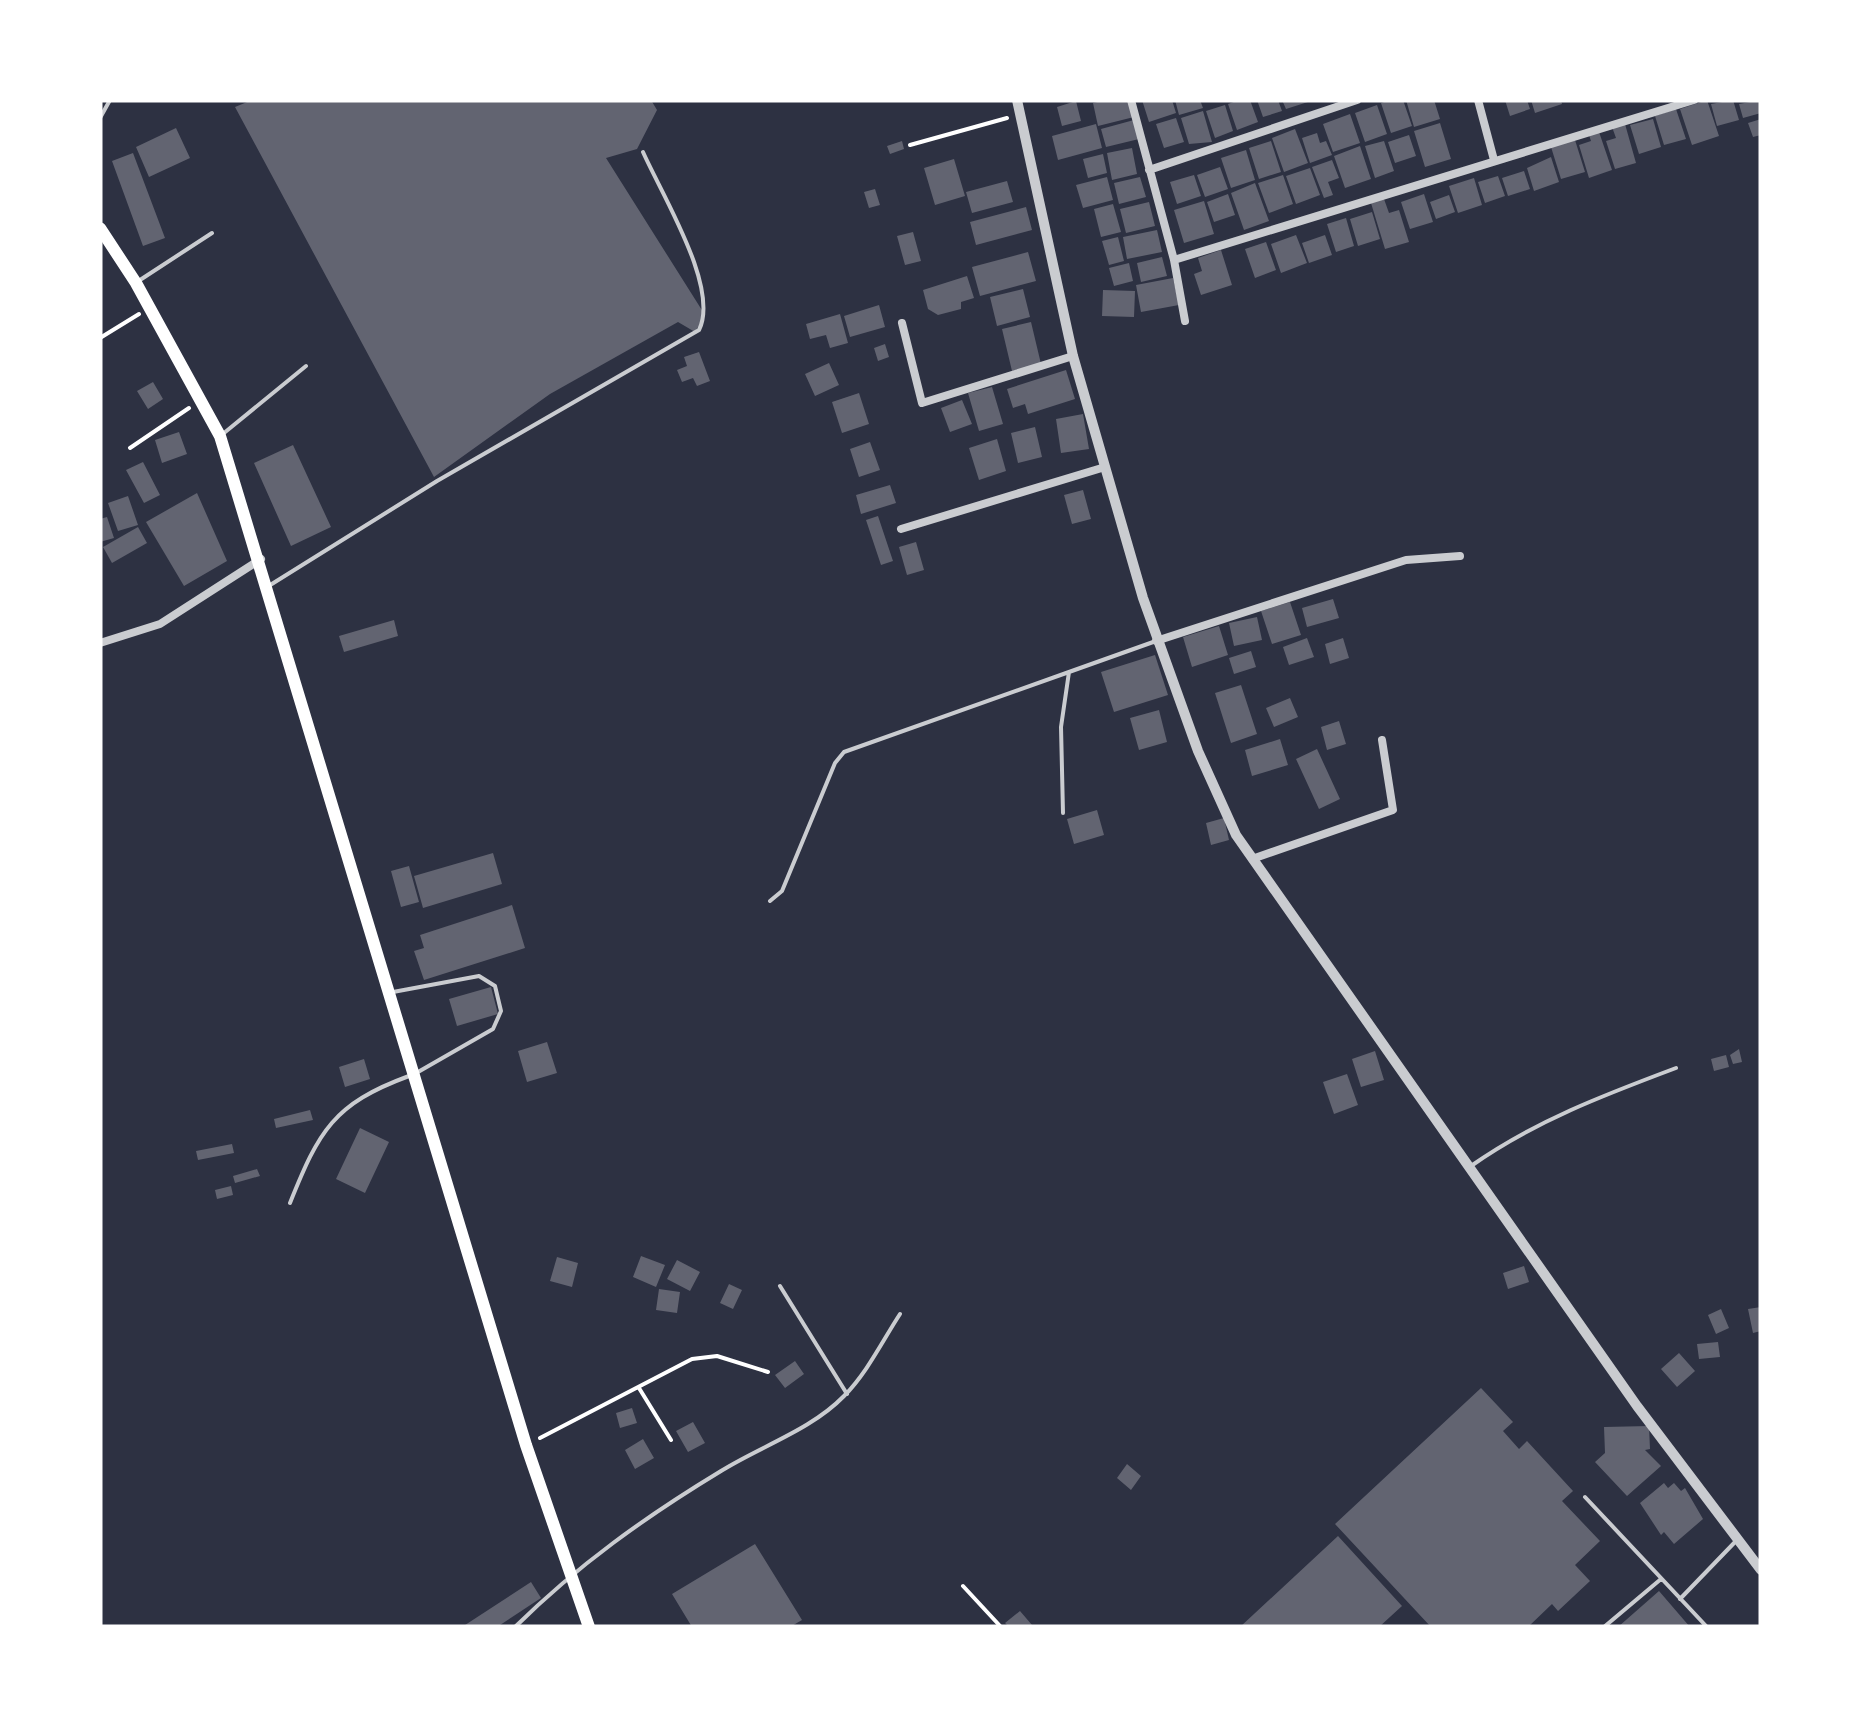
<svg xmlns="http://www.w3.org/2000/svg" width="1861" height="1727" font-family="Helvetica,sans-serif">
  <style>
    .building { fill: #626471 }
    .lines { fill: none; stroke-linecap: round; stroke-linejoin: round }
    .path { stroke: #fff; stroke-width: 4 }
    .service { stroke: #caccd0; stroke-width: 4 }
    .minor { stroke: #caccd0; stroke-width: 8 }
    .tertiary { stroke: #caccd0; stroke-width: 10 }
    .primary { stroke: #fff; stroke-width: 12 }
  </style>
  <rect width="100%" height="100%" fill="#2d3142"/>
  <path class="building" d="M252,100H651L657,110L637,149L606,158L705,315L695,332L678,322L550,394L434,477L235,107Z
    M1106,100H1129L1134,117L1098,126L1093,103Z
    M1142,100H1172L1176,113L1149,122Z
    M1175,100H1200L1203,108L1179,115Z
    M1239,100H1250L1258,122L1237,130L1228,104Z
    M1257,100H1278L1282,111L1263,117Z
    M1282,100H1311V101L1286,109Z
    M1390,100H1403L1412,126L1391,133L1381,103Z
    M1406,100H1434L1440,119L1414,127Z
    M1505,100H1527L1530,109L1510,116Z
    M1531,100H1561L1562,104L1535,113Z
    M1707,100L1719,136L1692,145L1680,109Z
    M1733,100L1739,120L1717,126L1711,104Z
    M1761,100V113L1743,118L1739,104Z
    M1076,101L1081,121L1062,126L1057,107Z
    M1225,105L1233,131L1215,138L1206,111Z
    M1377,105L1387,134L1365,142L1355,113Z
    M1676,109L1686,139L1664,145L1655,116Z
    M1203,111L1212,142L1189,144L1181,118Z
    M1350,114L1360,143L1333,152L1323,124Z
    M1176,118L1184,142L1164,148L1156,124Z
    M1653,119L1661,147L1639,154L1630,125Z
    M1761,119V135L1753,137L1748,123Z
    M1134,120L1139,139L1106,147L1101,129Z
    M1440,123L1451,159L1425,167L1414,131Z
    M1096,124L1102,148L1058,160L1052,136Z
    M1625,124L1636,163L1615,169L1606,141L1616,138L1612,127Z
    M176,128L190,158L149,177L136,147Z
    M1295,129L1308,163L1284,172L1272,138Z
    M1598,129L1612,170L1589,178L1579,145L1591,141L1588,132Z
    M1317,133L1320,143L1326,141L1332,155L1310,163L1302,138Z
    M1409,135L1416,156L1395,163L1388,142Z
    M1575,140L1585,172L1561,179L1551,147Z
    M902,141L904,149L890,154L887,146Z
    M1271,141L1281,172L1259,179L1249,148Z
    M1384,141L1394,171L1375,178L1365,146Z
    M1360,146L1371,179L1345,188L1334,156Z
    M1132,148L1137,174L1112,180L1107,153Z
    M1246,150L1255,180L1231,188L1221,158Z
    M133,153L165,238L143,246L112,161Z
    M1103,154L1107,173L1088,178L1083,159Z
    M1551,157L1559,182L1534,191L1527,168Z
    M954,159L965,196L935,205L924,168Z
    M1332,160L1339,178L1328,182L1333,195L1324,198L1312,167Z
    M1220,167L1228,189L1205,197L1197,175Z
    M1310,168L1320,195L1296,204L1286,176Z
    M1524,171L1530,189L1508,196L1502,178Z
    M1194,175L1201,196L1177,204L1170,182Z
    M1283,175L1293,204L1269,213L1258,183Z
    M1498,176L1505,196L1485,203L1478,182Z
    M1107,177L1113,200L1083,208L1076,185Z
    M1140,177L1146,197L1119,204L1114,183Z
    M1474,178L1482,205L1458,213L1449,186Z
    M1007,181L1013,202L972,213L966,192Z
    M1255,183L1269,221L1244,230L1231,193Z
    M875,189L880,205L869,208L864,192Z
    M1228,194L1235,215L1214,222L1207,202Z
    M1424,194L1433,222L1410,229L1401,202Z
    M1449,195L1455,212L1436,219L1430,202Z
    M1384,199L1389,213L1399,210L1409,242L1385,249L1371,203Z
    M1204,201L1214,234L1184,243L1174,210Z
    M1149,202L1155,226L1126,233L1120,209Z
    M1113,204L1121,232L1101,237L1094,209Z
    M1026,207L1032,230L976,245L970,222Z
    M1372,212L1380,239L1358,246L1350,219Z
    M1346,218L1354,246L1336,252L1327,224Z
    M1157,230L1162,252L1127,259L1123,237Z
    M913,232L921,261L905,265L897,236Z
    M1296,235L1307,263L1281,273L1271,244Z
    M1325,235L1332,255L1309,263L1302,243Z
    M1118,237L1124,261L1109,265L1102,241Z
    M1266,242L1276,270L1255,278L1245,249Z
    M1221,250L1232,285L1201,295L1194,274L1202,271L1198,258Z
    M1028,252L1036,281L980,296L972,267Z
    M1162,257L1167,276L1141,282L1137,263Z
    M1129,263L1133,281L1114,286L1109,268Z
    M967,276L974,298L961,302V309L938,315L928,309L923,290Z
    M1173,278L1179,305L1141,312L1136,285Z
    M1023,289L1030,317L997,326L990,297Z
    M1103,290L1135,291L1134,317L1102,316Z
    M879,305L885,327L850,337L844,316Z
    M840,314L848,343L830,348L826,335L810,339L806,324Z
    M1031,322L1041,364L1012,371L1002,329Z
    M885,344L889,357L878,361L874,348Z
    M699,352L710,381L697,386L693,378L682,382L677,370L687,366L684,357Z
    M829,363L839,385L815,396L805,374Z
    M1066,370L1075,399L1028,414L1025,404L1013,408L1007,389Z
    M153,382L163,399L148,409L137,391Z
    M992,387L1003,424L979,431L968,393Z
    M859,393L869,424L842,433L832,402Z
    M962,400L972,424L950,432L941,408Z
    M1083,414L1089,449L1061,453L1056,419Z
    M1035,427L1042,457L1018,463L1011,433Z
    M179,432L187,454L162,463L155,440Z
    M997,439L1006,471L979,480L969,448Z
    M870,442L880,470L859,477L850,449Z
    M293,445L331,527L291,546L254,463Z
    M143,462L160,495L144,503L126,470Z
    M890,485L896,503L861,514L856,495Z
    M1083,490L1091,519L1072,524L1064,495Z
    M197,493L227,561L184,586L146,522Z
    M128,496L138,525L118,531L108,503Z
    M878,516L893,561L881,565L866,520Z
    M107,517L114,538L100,542V519Z
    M138,527L147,543L112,563L103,547Z
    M916,542L924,570L907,575L899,547Z
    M1333,599L1339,618L1307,627L1302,608Z
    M1290,602L1301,635L1272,644L1261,611Z
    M1257,617L1262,640L1234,646L1229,623Z
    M394,620L398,636L344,652L339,636Z
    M1219,626L1228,655L1192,667L1183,637Z
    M1307,638L1314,657L1289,665L1283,647Z
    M1343,638L1349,658L1330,664L1325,644Z
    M1251,651L1256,667L1234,674L1229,658Z
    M1155,655L1168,695L1114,712L1101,672Z
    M1241,685L1257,734L1231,743L1215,693Z
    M1290,698L1298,717L1274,727L1266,708Z
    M1159,710L1167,742L1139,750L1130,718Z
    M1339,721L1346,744L1327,750L1321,727Z
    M1280,739L1288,765L1252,776L1245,750Z
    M1317,749L1340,799L1319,809L1296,759Z
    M1097,810L1104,835L1074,844L1067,819Z
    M1224,818L1229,840L1211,845L1206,823Z
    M493,853L502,884L423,908L414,876Z
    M409,866L419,902L401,907L391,871Z
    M512,905L525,948L424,980L414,951L424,948L420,935Z
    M491,987L498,1014L457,1026L449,999Z
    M547,1042L557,1073L527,1082L518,1051Z
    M1739,1049L1742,1062L1733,1064L1730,1055Z
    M1375,1051L1384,1080L1361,1087L1352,1059Z
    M1726,1055L1729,1067L1714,1071L1711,1059Z
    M364,1059L370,1079L345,1087L339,1067Z
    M1347,1074L1358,1105L1334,1114L1323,1082Z
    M310,1110L313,1120L276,1128L274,1119Z
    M360,1128L389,1142L365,1193L336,1179Z
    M232,1144L234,1153L198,1160L196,1151Z
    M257,1169L260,1176L235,1183L233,1176Z
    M231,1186L233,1195L217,1199L215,1190Z
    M641,1256L665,1265L656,1287L633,1277Z
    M557,1257L578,1263L572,1287L550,1281Z
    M677,1260L700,1272L690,1291L667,1279Z
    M1524,1266L1529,1282L1508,1289L1503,1273Z
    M729,1284L742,1290L733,1309L720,1303Z
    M659,1289L680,1292L677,1313L656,1310Z
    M1761,1307V1331L1753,1333L1748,1309Z
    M1721,1309L1729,1328L1716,1334L1708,1315Z
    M1718,1342L1720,1357L1699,1359L1697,1344Z
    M1679,1353L1695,1371L1677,1387L1661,1369Z
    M795,1361L804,1374L785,1388L775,1375Z
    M1481,1388L1513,1422L1503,1431L1519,1449L1527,1441L1573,1491L1562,1501L1600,1541L1575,1565L1590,1581L1558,1611L1552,1604L1528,1627H1431L1335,1524Z
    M632,1408L637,1423L620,1428L616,1413Z
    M693,1422L705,1443L688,1452L676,1431Z
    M1649,1426L1650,1449L1645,1450L1661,1466L1627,1496L1595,1462L1605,1453L1604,1427Z
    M643,1439L654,1458L635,1469L625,1450Z
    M1127,1464L1141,1476L1131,1490L1117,1478Z
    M1664,1483L1668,1488L1674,1483L1681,1491L1685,1488L1703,1519L1674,1544L1664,1532L1661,1535L1640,1503Z
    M1338,1536L1402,1606L1379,1627H1240Z
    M755,1544L802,1620L790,1627H692L672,1594Z
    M531,1582L541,1598L497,1627H462Z
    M1659,1591L1690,1627H1618Z
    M1020,1611L1032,1625L1009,1627L1005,1623Z"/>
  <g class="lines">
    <path class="path" d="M910,145L1007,118
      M100,338L139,314
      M130,448L189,408
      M639,1388L671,1440
      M540,1438L692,1359L717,1356L768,1372
      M963,1586L1001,1627"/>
    <path class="service" d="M100,118L110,100
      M140,280L212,233
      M224,433L306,366
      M267,587L437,481L699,330C720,288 662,195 643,152
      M1063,813L1061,727L1069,672L1156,641
      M770,901L782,891L835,763L844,752L1069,672
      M393,992L479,976L495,986L501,1011L493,1029L418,1072
      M1471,1166C1535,1121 1604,1095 1676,1068
      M290,1203C319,1131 333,1104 409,1076
      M780,1286L847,1394
      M1585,1497L1707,1627
      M1680,1599L1735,1542
      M515,1627C578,1565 645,1517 721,1471C761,1446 811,1430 844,1396C867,1373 883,1340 900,1314
      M1604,1627L1661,1579"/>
    <path class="minor" d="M1131,100L1174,260L1185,321
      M1478,100L1494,160
      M1149,170L1357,100
      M1174,260L1694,100
      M902,323L922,403L1073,356
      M901,529L1105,467
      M1156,641L1406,560L1460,556
      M100,643L160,624L261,559
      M1252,859L1393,810L1382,740"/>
    <path class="tertiary" d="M1017,100L1073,356L1143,598L1198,751L1236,835L1637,1406L1761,1570"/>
    <path class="primary" d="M100,228L136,283L220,436L526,1445L589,1627"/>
  </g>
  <rect width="1861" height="1727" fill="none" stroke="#ffffff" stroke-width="205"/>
</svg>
